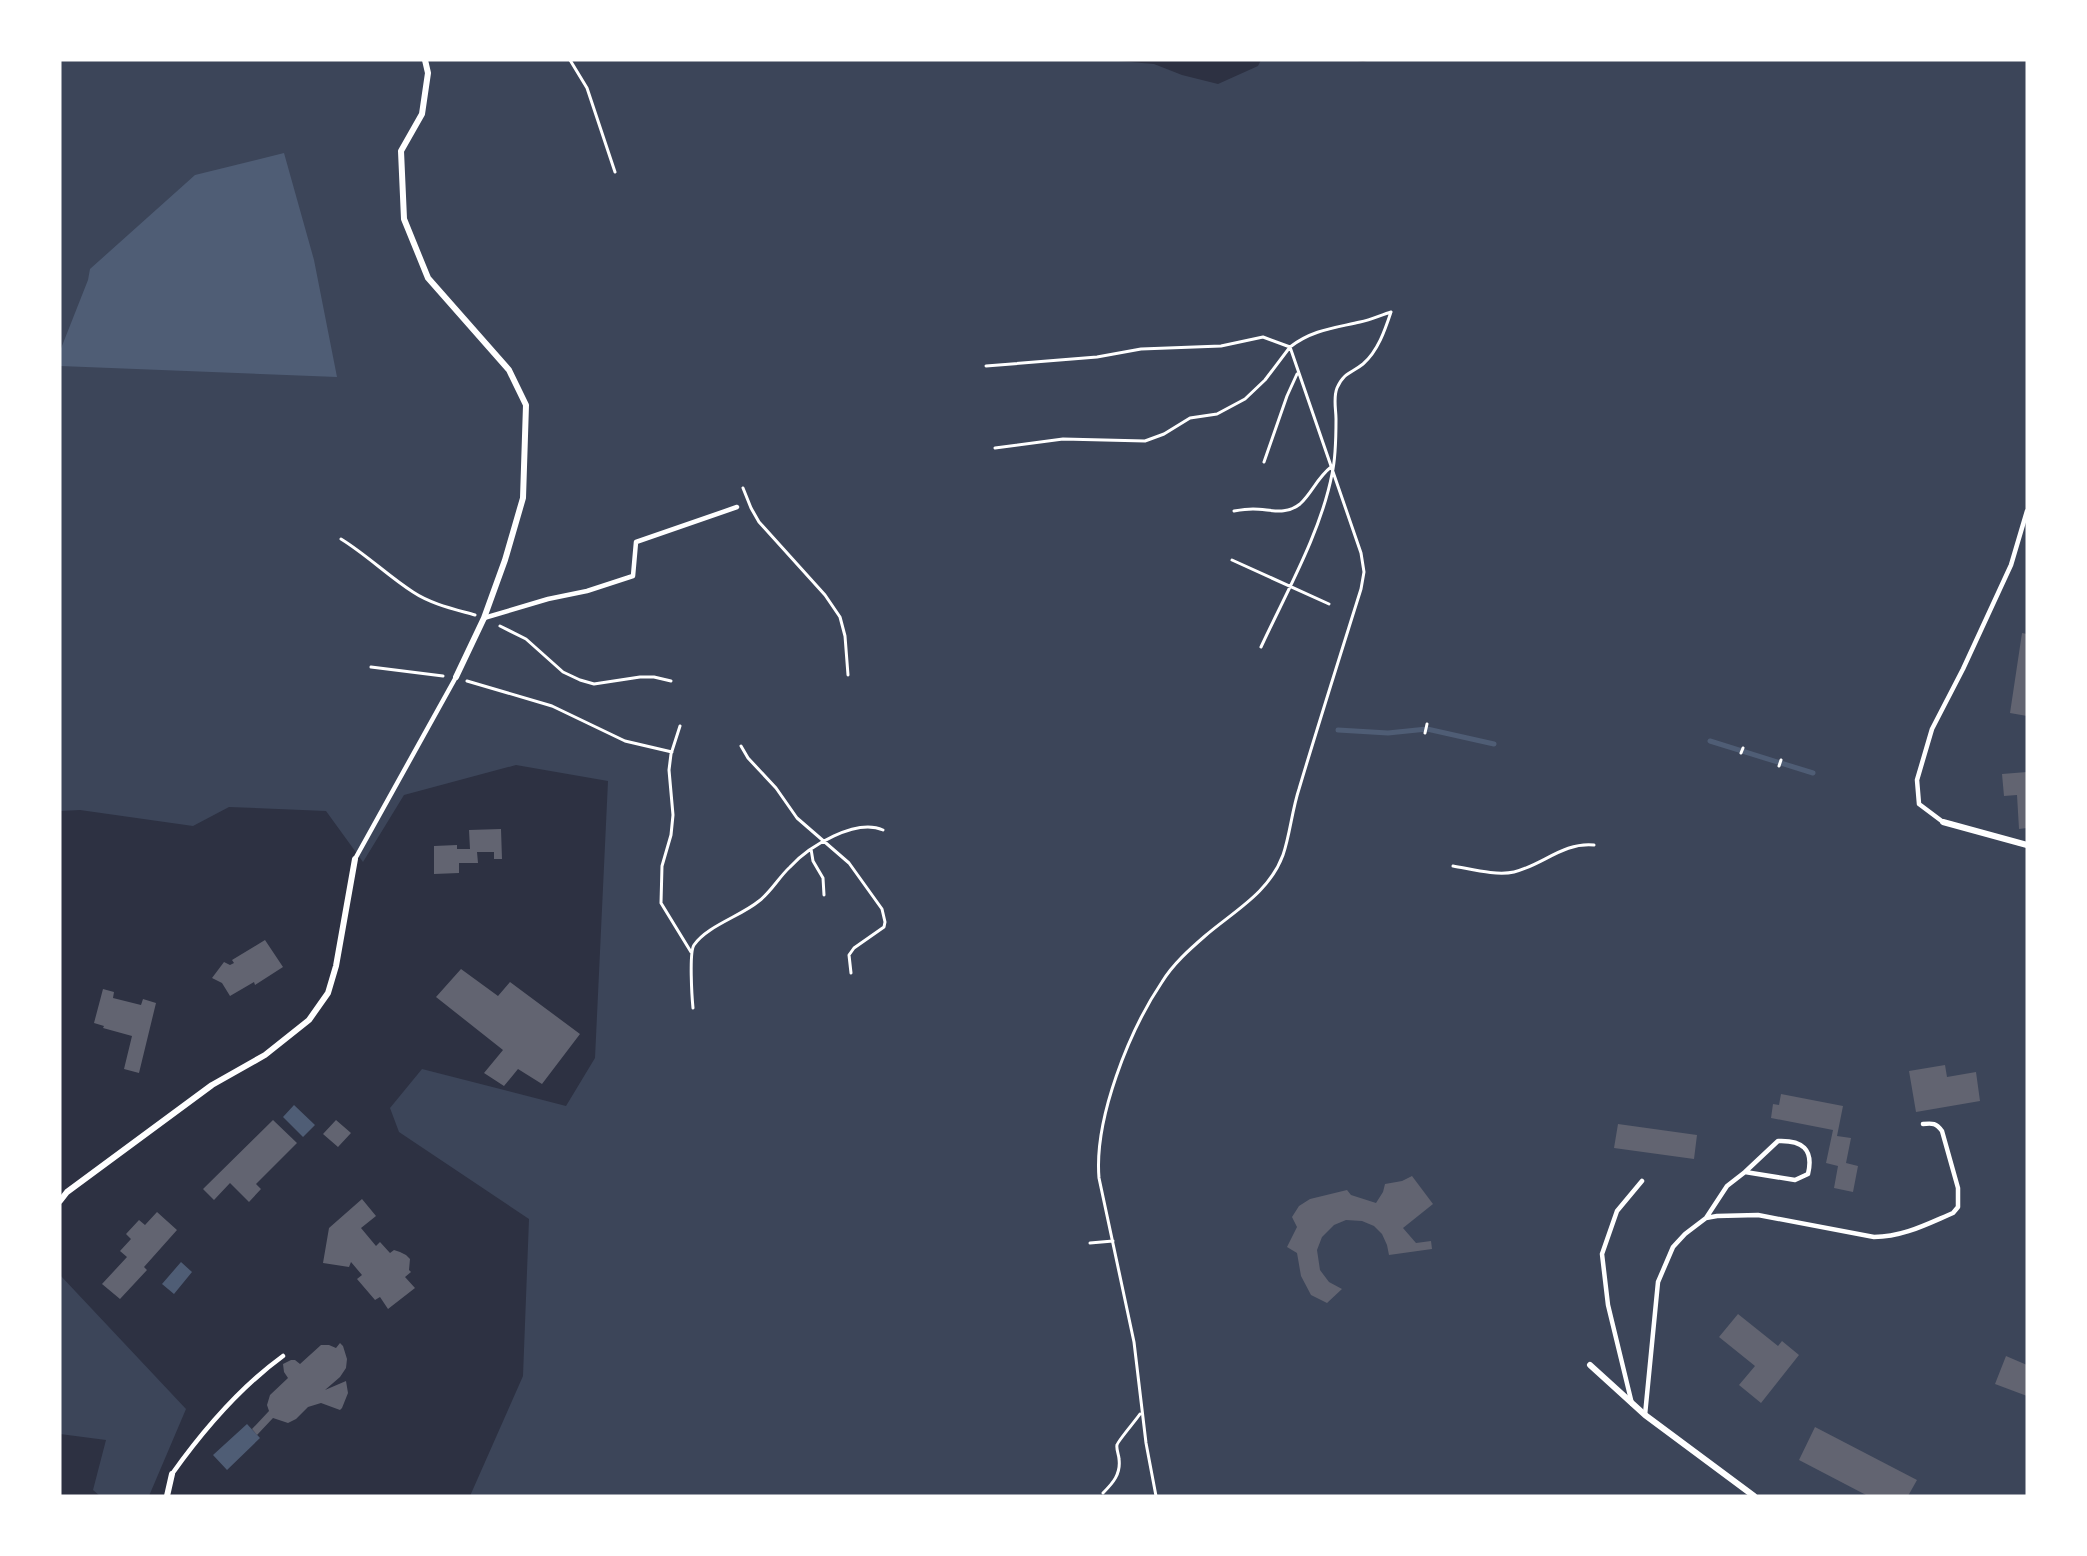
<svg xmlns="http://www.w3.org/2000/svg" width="2087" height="1556" font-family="'Exo 2',sans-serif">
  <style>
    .green { fill: #3c4559 }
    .water { fill: #4f5d75 }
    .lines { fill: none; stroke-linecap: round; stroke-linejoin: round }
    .stream { stroke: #4f5d75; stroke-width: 5 }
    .building { fill: #626471 }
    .path { stroke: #fff; stroke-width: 3 }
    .service { stroke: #fff; stroke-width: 4.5 }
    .minor { stroke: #fff; stroke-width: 6 }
  </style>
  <rect width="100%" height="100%" fill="#2d3142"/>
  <path class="green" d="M60,60H1107L1154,64L1182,75L1218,84L1258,66L1261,60H1352L1363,62L1371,60H2027V1496H470L523,1376L529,1219L399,1132L390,1108L422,1069L566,1106L595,1058L608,781L516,765L404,795L363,862L326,811L229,807L193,826L80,810L60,811Z
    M60,1275L186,1409L149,1496H100L93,1490L106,1440L60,1434Z"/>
  <path class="water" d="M284,153L314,260L337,377L60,366V351L88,280L90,269L195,175Z
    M294,1105L315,1125L303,1137L283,1117Z
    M181,1262L192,1272L174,1294L162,1284Z
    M247,1424L260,1438L227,1470L213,1455Z"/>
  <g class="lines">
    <path class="stream" d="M1338,730L1388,733L1427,729L1494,744
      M1710,741L1813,773"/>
  </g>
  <path class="building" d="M2022,633L2027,634V716L2010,713Z
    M2027,772V828L2019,829L2017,795L2004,796L2002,774Z
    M501,829L502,859H494V852H477L478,863H459V873L434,874V846L457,845V849H470L469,830Z
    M265,940L283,967L255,985L254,982L230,996L222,983L212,978L224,962L230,965L234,963L232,960Z
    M461,969L498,996L510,982L580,1034L542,1084L518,1069L504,1086L484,1073L503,1050L436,997Z
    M103,989L114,992L113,998L141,1005L143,999L156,1003L139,1073L124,1069L132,1036L103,1028L104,1026L94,1023Z
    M1945,1065L1947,1077L1976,1072L1980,1101L1916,1112L1909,1071Z
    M1781,1094L1843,1106L1837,1136L1851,1138L1846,1163L1858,1166L1853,1192L1834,1188L1838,1166L1826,1163L1833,1130L1771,1118L1773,1104L1779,1105Z
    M273,1120L297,1143L256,1184L261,1189L249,1202L230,1183L214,1200L203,1189Z
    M336,1120L351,1133L338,1147L323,1134Z
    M1618,1124L1697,1135L1694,1159L1614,1148Z
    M1412,1176L1433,1204L1403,1228L1416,1243L1431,1241L1432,1249L1389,1255L1387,1245L1382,1234L1374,1226L1362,1221L1346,1220L1334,1225L1322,1237L1317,1250L1320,1270L1329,1282L1342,1289L1327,1303L1311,1295L1301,1276L1297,1253L1287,1247L1297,1227L1292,1217L1299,1206L1310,1199L1347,1190L1351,1195L1376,1203L1383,1192L1385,1184L1402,1181Z
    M362,1199L376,1216L361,1228L376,1246L380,1242L390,1253L394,1250L400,1252L406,1255L410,1259L409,1270L411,1272L405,1277L415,1288L388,1309L380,1297L375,1300L357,1279L362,1275L351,1262L349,1267L323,1263L329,1228Z
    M157,1212L177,1230L144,1267L147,1270L120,1299L102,1284L127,1257L120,1251L131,1239L126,1234L139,1220L145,1225Z
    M1738,1314L1778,1346L1782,1341L1799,1355L1761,1403L1739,1385L1755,1366L1719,1337Z
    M340,1343L343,1346L347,1359L346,1368L340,1377L325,1390L346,1381L348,1393L342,1408L340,1410L321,1403L308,1407L296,1419L288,1423L273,1418L257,1435L252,1429L269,1411L267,1405L270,1395L288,1378L284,1372L283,1364L291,1360H295L300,1364L321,1345H329L336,1348Z
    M2006,1356L2027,1365V1396L1995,1384Z
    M1815,1427L1917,1480L1908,1496H1868L1799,1460Z"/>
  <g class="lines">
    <path class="path" d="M570,60L587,88L615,172
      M986,366L1097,357L1141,349L1221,346L1263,337L1290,347C1312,330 1334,328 1360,322C1371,320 1381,315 1391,312
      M995,448L1063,439L1145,441L1164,434L1190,418L1217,414L1245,399L1265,380L1290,347
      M1264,462L1287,396L1297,374
      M743,488L751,508L759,522L825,595L840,617L845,636L848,675
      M1234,511C1240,510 1247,509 1253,509C1270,509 1285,516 1300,504C1312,493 1317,478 1331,467
      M341,539C367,555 388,576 413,592C431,604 454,609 475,615
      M1232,560L1329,604
      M500,626L526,639L563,672L580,680L594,684L640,677H654L671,681
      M1261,647C1286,593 1321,532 1332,474C1336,457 1336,437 1336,419C1336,409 1333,398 1337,388C1344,372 1352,373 1363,364C1378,351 1385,330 1391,312
      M371,667L443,676
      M467,681L552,706L625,741L672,752
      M680,726L671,754L669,770L673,815L671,835L662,866L661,903L691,952
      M1425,733L1427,724
      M741,746L748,758L776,788L797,818L849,863L882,909L885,922L884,927L854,948L849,955L851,973
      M1741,753L1743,748
      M1779,766L1781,760
      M811,849L813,861L823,878L824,895
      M1453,866C1471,869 1496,876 1514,872C1543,865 1563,842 1594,845
      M693,1008C692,998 689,952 694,945C707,926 741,916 759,901C771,892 779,877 790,867C809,846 856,818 883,830
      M1090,1243L1113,1241
      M1103,1493C1113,1483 1121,1474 1119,1459C1119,1455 1116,1449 1117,1445C1117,1442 1136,1420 1140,1414
      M1156,1496L1146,1443L1134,1342L1099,1178C1094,1119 1129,1031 1162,982C1173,964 1190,949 1205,936C1234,911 1269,893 1283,855C1290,835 1292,810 1299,789C1319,722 1340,656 1361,589L1364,572L1361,553L1290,347"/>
    <path class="service" d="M484,618L548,599L587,591L633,576L636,542L737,507
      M1943,822L1919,804L1917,780L1932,729L1963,669L2011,565L2027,511
      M355,859L456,677
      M1706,1218L1727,1186L1745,1172L1795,1180L1808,1174C1814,1149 1802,1140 1778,1141L1745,1172
      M1632,1404L1608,1305L1602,1254L1617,1211L1642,1181
      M1645,1415L1658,1282L1673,1247L1685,1234L1706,1218L1717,1216L1758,1215L1874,1237C1903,1237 1927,1224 1953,1213L1958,1207V1188L1942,1131C1936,1123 1933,1123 1923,1124
      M172,1474C204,1429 239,1388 283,1356"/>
    <path class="minor" d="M425,60L428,73L422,114L401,151L404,219L428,278L509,370L526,405L523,498L505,560L484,618L456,677
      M1943,822L2027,845
      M60,1201L67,1192L212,1085L265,1055L309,1020L328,993L336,966L355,859
      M1590,1365L1645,1415L1754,1496
      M167,1496L172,1474"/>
  </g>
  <rect width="2087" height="1556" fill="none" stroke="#ffffff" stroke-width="123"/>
</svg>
